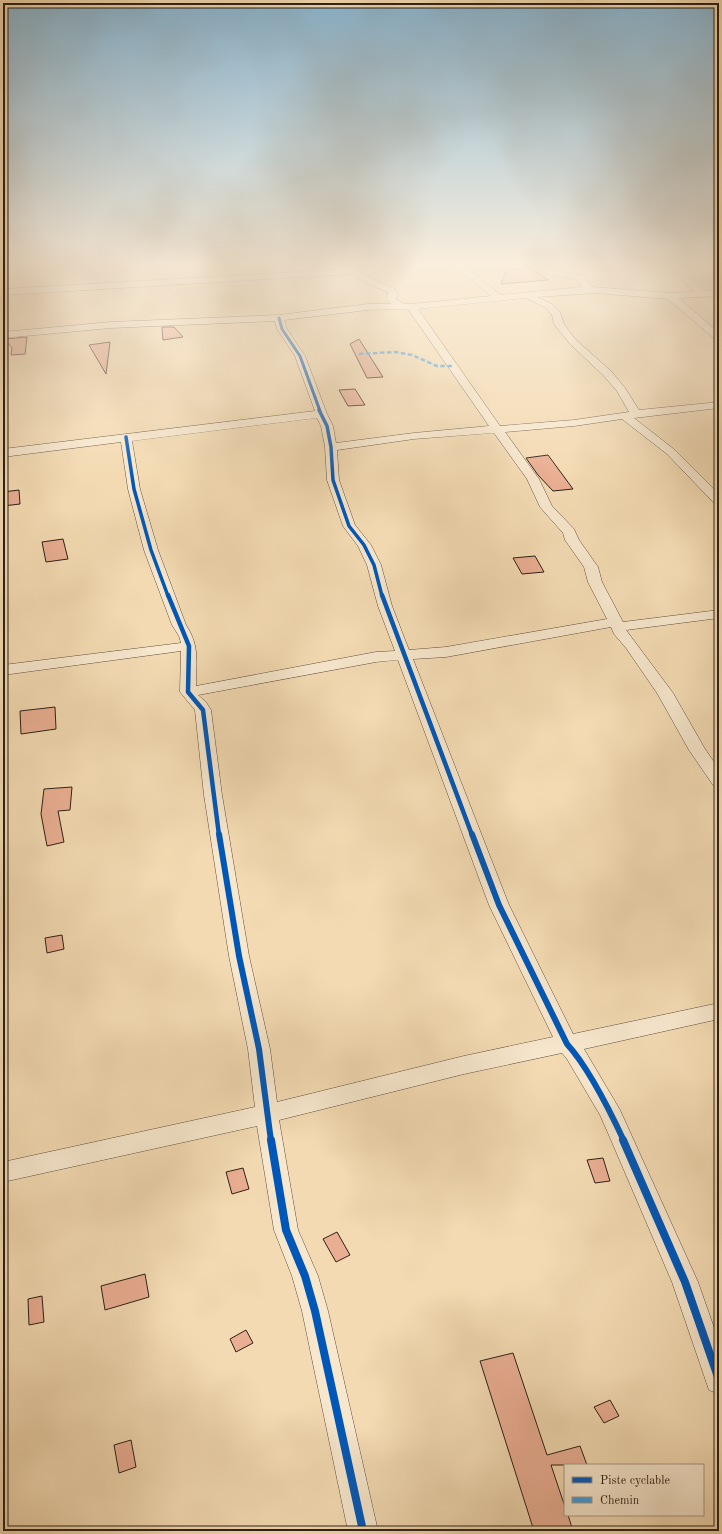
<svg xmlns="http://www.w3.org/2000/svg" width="722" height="1534" font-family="'Old Standard TT',serif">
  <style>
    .building { fill: #eaae93; stroke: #2c2017 }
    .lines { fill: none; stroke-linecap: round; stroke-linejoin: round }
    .street-casing { stroke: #5e4e3e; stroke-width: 1 }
    .street { fill: #f7e7cd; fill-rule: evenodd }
    .quiet { stroke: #3d9bdf; stroke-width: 2.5; stroke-dasharray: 4.5 2.5; stroke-linecap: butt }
    .cycleway-far4-casing { stroke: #f7e7cd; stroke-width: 4.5 }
    .cycleway-far3-casing { stroke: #f7e7cd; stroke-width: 5.5 }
    .cycleway-far2-casing { stroke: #f7e7cd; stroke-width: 7 }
    .cycleway-far1-casing { stroke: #f7e7cd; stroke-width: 8 }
    .cycleway-casing { stroke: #f7e7cd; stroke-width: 10 }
    .cycleway-far4 { stroke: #0057b8; stroke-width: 3 }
    .cycleway-far3 { stroke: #0057b8; stroke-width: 3.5 }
    .cycleway-far2 { stroke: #0057b8; stroke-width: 4.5 }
    .cycleway-far1 { stroke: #0057b8; stroke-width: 6 }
    .cycleway { stroke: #0057b8; stroke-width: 8 }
  </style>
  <rect width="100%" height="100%" fill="#f3dab2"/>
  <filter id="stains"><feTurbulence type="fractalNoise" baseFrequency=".005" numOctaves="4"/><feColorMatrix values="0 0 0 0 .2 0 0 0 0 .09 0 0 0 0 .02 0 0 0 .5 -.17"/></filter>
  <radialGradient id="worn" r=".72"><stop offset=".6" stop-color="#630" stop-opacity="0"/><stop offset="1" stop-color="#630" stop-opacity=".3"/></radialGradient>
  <path class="building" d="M530,267L548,280L501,284L507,268L517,269Z
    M162,327H174L183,337L163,340Z
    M27,337L25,354L11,355L12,348L4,339Z
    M359,339L383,377L367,378L350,344Z
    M110,342L106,374L89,345Z
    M355,389L365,405L348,406L339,390Z
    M548,455L573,489L553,491L538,475L526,458Z
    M19,490L20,504L3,506V492Z
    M63,539L68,559L46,562L42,542Z
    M535,556L544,572L522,574L513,558Z
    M55,707L56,729L21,734L20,711Z
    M72,787L70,810L58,811L64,842L47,846L41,814L44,789Z
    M62,935L64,949L47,953L45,938Z
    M603,1158L610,1181L595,1183L587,1160Z
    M243,1168L249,1189L232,1194L226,1172Z
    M337,1232L350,1255L336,1262L323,1239Z
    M145,1274L149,1297L105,1310L101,1286Z
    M42,1296L44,1322L29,1325L28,1299Z
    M246,1330L253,1343L236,1352L230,1339Z
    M513,1353L547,1455L580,1446L587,1465H551L565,1507V1515H568L573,1531H534L480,1361Z
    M610,1400L619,1416L604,1423L594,1407Z
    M131,1440L136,1467L119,1473L114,1445Z"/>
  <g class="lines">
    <defs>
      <path id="street" d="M342,265H352L374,280L395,289L398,295L396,299L404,304L423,303L491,296L453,265H463L501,295L582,287L576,279L545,274L534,265H544L551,270L582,275L592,287L671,293L694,292L668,265H677L703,291L719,290V296L679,298L719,333V341L716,340L668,299L595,293L537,297L552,304L560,312L564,324L576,340L611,371L625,388L639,410L719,402V408L634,418L675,450L719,494V505L715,504L667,454L622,419L574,426L505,432L539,479L552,506L574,529L579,540L598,567L602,582L623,622L719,610V618L626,630L673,693L705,749L719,769V786L713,785L689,750L657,693L626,648L614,634L611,627L446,657L413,659L509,905L573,1034L719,1003V1019L584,1049L620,1110L698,1282L719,1342V1394L709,1390L672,1282L608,1133L600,1115L567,1059L562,1053L464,1074L279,1120L298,1230L318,1276L328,1311L378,1531H348L302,1311L292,1276L274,1230L257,1126L3,1182V1162L255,1107L248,1049L229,956L204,795L195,710L180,692L181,651L3,675V665L181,643L179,636L172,625L144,550L128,489L121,442L3,457V449L315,411L295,356L277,329L275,321L111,328L3,338V332L111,322L279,315L368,304H391L386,299L388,292L368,284L353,274L3,295V289L346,269ZM526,298L546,308L552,315L554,324L570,344L603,375L617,391L629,412L574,420L500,426L418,309ZM408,309L489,426L414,433L336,443L333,426L327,414L305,356L287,329L284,320L368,310ZM317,418L321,426L325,447L327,480L343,526L358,546L367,565L378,606L395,651L376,652L196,686C196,662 200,646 186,625L158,550L140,489L132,441ZM494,433L527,479L540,507L563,533L565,540L584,567L588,582L607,619L446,647L409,650L392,606L381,565L371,545L355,525L339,480L337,450L414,439ZM398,660L489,905L553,1037L464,1056L277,1102L270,1049L249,956L222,795L211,710L206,702L198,695L376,662Z"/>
    </defs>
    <use href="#street" class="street-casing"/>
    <use href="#street" class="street"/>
    <path class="quiet" d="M359,354L395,352L412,355L437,366H452"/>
    <defs>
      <path id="cycleway-far4" d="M279,318L282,329L300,356L320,411"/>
      <path id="cycleway-far3" d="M319,410L327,426L331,447L333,480L349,526L364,545L374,565L382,596
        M126,437L134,489L151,550L168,596"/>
      <path id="cycleway-far2" d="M168,595L189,646L188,692L203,710L219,835
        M382,595L472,835"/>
      <path id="cycleway-far1" d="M219,834L239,956L259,1049L271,1141
        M472,834L499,905L567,1044C589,1068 610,1111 624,1141"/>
      <path id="cycleway" d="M271,1140L286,1230L305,1276L315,1311L363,1531
        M623,1140L685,1282L719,1380"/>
    </defs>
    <use href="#cycleway-far4" class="cycleway-far4-casing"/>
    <use href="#cycleway-far3" class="cycleway-far3-casing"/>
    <use href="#cycleway-far2" class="cycleway-far2-casing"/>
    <use href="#cycleway-far1" class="cycleway-far1-casing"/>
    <use href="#cycleway" class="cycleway-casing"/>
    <use href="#cycleway-far4" class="cycleway-far4"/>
    <use href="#cycleway-far3" class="cycleway-far3"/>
    <use href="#cycleway-far2" class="cycleway-far2"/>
    <use href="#cycleway-far1" class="cycleway-far1"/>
    <use href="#cycleway" class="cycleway"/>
  </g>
  <linearGradient id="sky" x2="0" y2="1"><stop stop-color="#89b6d2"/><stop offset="0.55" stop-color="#faeedc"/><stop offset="1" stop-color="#faeedc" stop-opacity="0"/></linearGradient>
  <rect width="722" height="480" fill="url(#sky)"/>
  <rect width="722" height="1534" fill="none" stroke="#f3dab2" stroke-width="16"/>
  <rect x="4" y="4" width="714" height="1526" fill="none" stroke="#2c2017" stroke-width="2"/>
  <rect x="8" y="8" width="706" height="1518" fill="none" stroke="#2c2017"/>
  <rect x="564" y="1464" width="140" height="52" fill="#f7e7cd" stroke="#a69784"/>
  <rect x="572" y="1477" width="20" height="6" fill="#0057b8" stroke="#a69784"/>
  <text x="600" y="1484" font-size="12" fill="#2c2017">Piste cyclable</text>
  <rect x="572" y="1497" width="20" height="6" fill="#3d9bdf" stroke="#a69784"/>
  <text x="600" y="1504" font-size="12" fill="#2c2017">Chemin</text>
  <rect width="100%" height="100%" filter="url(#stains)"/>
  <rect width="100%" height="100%" fill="url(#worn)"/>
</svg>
